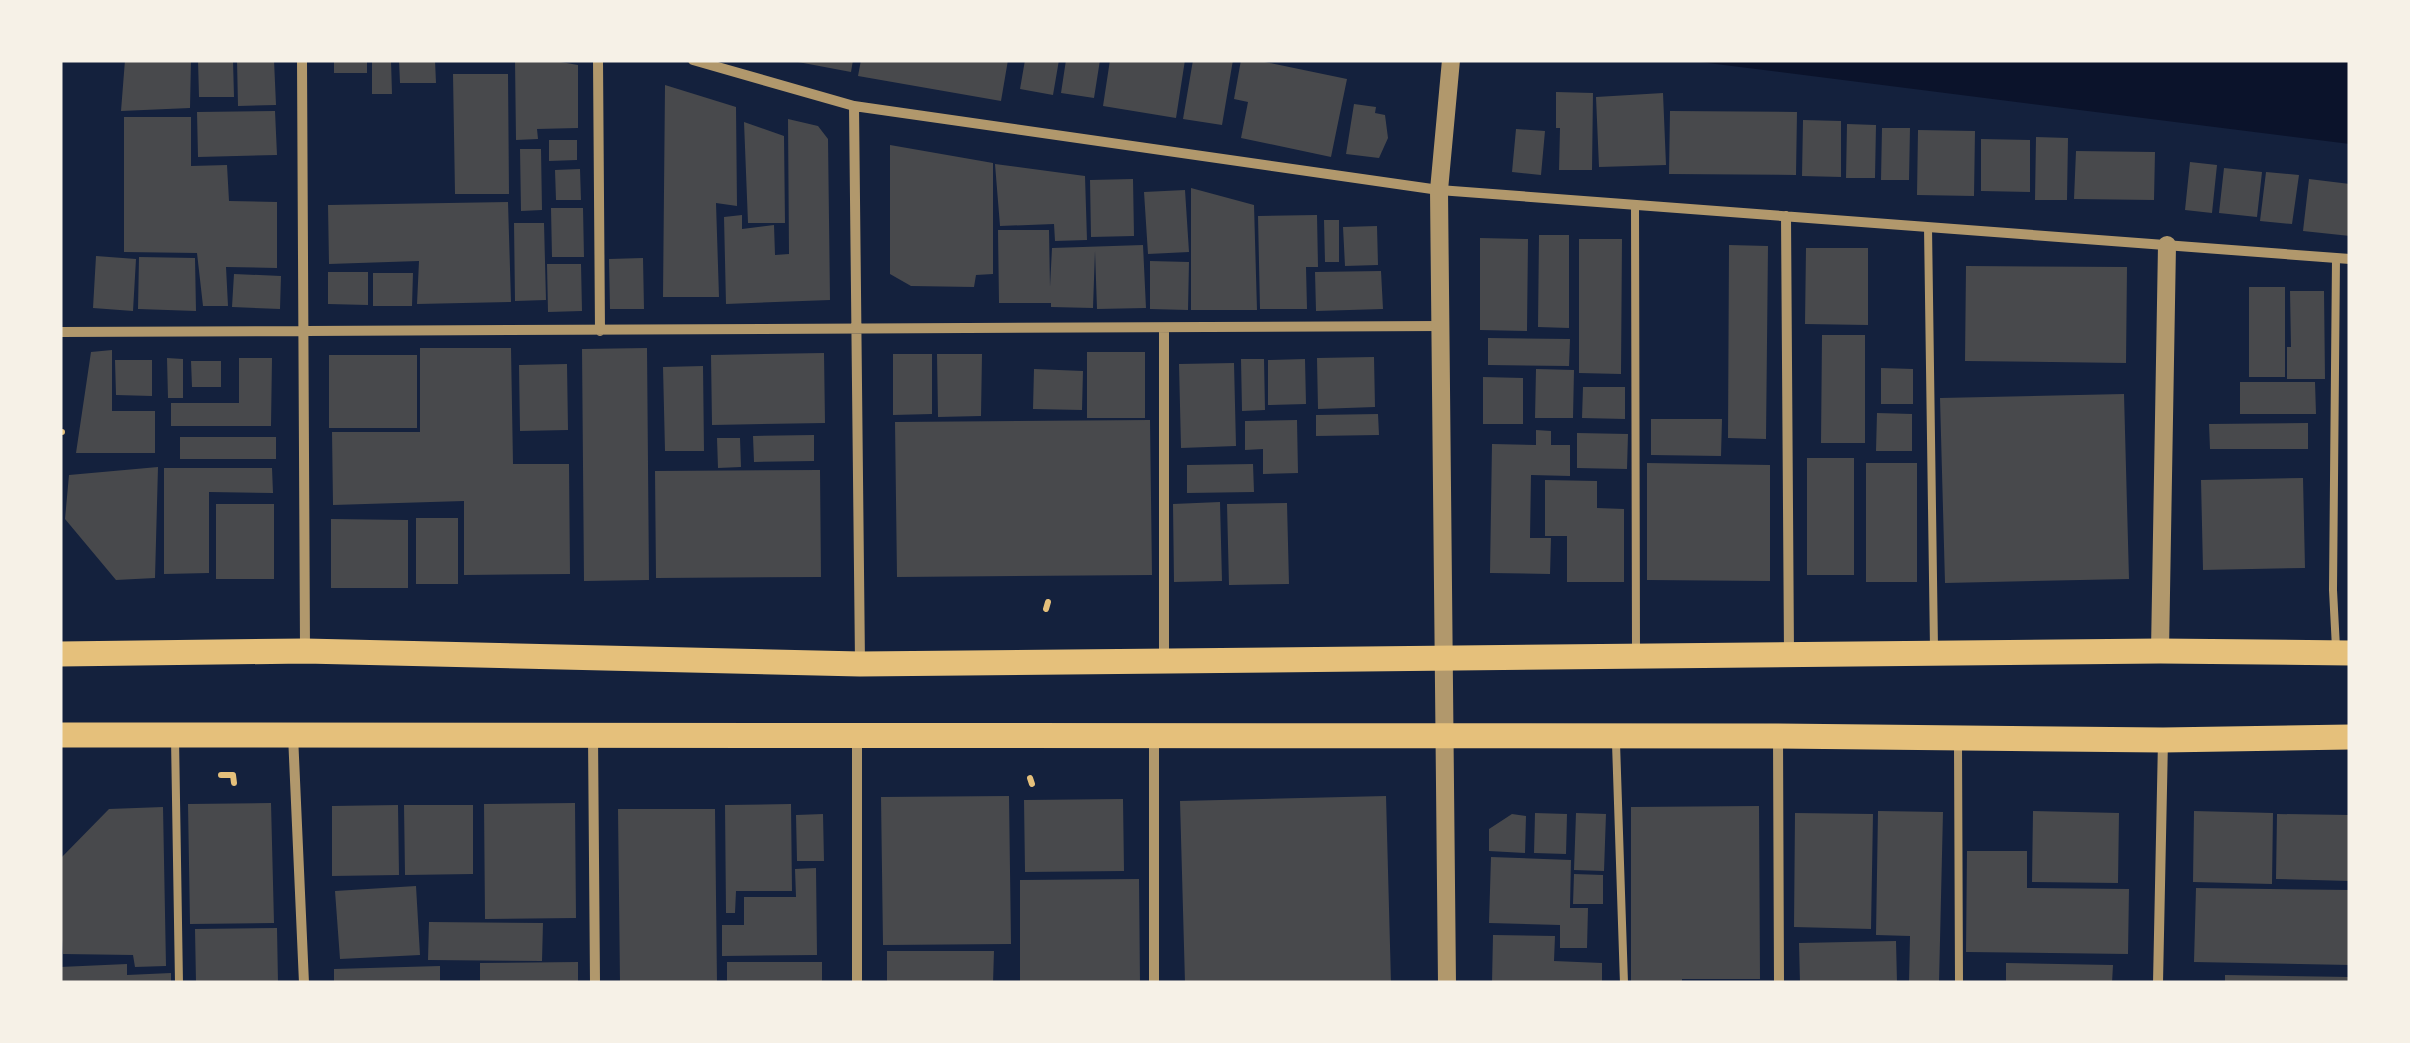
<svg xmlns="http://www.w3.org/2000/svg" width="2410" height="1043" font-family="'Titillium Web',sans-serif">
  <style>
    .water { fill: #0b132b }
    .building { fill: #48494c }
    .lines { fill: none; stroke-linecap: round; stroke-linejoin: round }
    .path { stroke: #e5c07b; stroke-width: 6 }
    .service { stroke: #b1986c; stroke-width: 8 }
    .minor { stroke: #b1986c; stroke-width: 10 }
    .tertiary { stroke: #b1986c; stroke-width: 18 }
    .primary { stroke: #e5c07b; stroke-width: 25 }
  </style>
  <rect width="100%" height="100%" fill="#14213d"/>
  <path class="water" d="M1682,60H2350V144L1700,62Z"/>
  <path class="building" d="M125,60H191L190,108L121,111Z
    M198,60H233L234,97H199Z
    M237,60H274L276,105L238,106Z
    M334,60H367V73H334Z
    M372,60H391L392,94H372Z
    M399,60H435L436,83H400Z
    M515,60H549L578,65V128L537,129L538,139L516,140Z
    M798,60H853L851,72L798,62Z
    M861,60H1008L1001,101L858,76Z
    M1025,60H1059L1053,95L1020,89Z
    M1066,60H1100L1094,98L1061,93Z
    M1110,60H1185L1176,118L1103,106Z
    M1193,60H1233L1222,125L1183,119Z
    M1241,60H1255L1347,79L1331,157L1241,138L1248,102L1234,99Z
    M453,74H508L509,194H455Z
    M665,85L736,107L737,206L716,203L719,297H663Z
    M1556,92L1593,93L1592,170H1559L1560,128H1556Z
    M1663,93L1666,165L1599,167L1596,97Z
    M1354,104L1376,107L1375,113L1385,115L1388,138L1379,158L1346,154Z
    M275,111L277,155L198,157L197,112Z
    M1670,111L1797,112L1796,175L1669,174Z
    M124,117H191V166L227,165L229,201L277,202V268L226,267L228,306H203L197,253L124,252Z
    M788,119L818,126L828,139L830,300L726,304L724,217L742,215V229L774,225L775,255L789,254Z
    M1803,120L1841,121V177L1802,176Z
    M744,122L784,136L785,223H748Z
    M1847,124L1876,125L1875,178H1846Z
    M1882,128H1910L1909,180H1881Z
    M1516,129L1545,131L1541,175L1512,172Z
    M1918,130L1975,131L1974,196L1917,195Z
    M2036,137L2068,138L2067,200H2035Z
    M1981,139L2030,140V192L1981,191Z
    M549,140H577V160L549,161Z
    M890,145L993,163V274L976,275L974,287L911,286L890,274Z
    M520,149H541L542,210L521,211Z
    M2076,151L2155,152L2154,200L2074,199Z
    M2190,162L2217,165L2212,213L2185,210Z
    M995,164L1085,176L1087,240L1055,241L1054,224L1000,226Z
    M2224,168L2262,172L2257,217L2219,213Z
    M580,169L581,200H556L555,170Z
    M2266,172L2299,175L2292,224L2260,221Z
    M1133,179L1134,236L1091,237L1090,180Z
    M2309,179L2350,184V236L2303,231Z
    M1191,188L1254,205L1257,310H1191Z
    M1185,190L1189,252L1148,254L1144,192Z
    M508,202L511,302L417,304L419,261L329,264L328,205Z
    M551,208H583L584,257H552Z
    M1317,215L1318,267H1306L1307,309H1260L1258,216Z
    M1324,220H1339V262H1325Z
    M514,223H544L546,300L515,301Z
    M1377,226L1378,265L1345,266L1343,227Z
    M998,230H1049L1050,287L1052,248L1143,245L1146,308L1097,309L1095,251L1093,308L1051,307V303H999Z
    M1539,235H1569V328L1538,327Z
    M1480,238L1528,239L1527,331L1480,330Z
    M1579,239H1622L1621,374L1579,373Z
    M1729,245L1768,246L1766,439L1728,438Z
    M1806,248H1868V325L1805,324Z
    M96,256L136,259L133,311L93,308Z
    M139,257L195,258L196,311L138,309Z
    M643,258L644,309H610L609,259Z
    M1150,261L1189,262L1188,310L1150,309Z
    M547,264H581L582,311L548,312Z
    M1966,266L2127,267L2126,363L1965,361Z
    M1381,271L1383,309L1316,311L1315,272Z
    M328,272H368V305L328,304Z
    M373,273H413L412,306H373Z
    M234,274L281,276L280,309L232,307Z
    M2249,287H2285V377H2249Z
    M2290,291H2324L2325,379H2287V347H2291Z
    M1822,335H1865V443H1821Z
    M1488,338L1570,339L1569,366L1488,365Z
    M420,348H511L513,464H569L570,574L464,575V501L333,505L332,432H420Z
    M647,348L649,580L584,581L582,349Z
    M112,350V411H155V453H76L91,352Z
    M1087,352H1145V418H1087Z
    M824,353L825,423L712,425L711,355Z
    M893,354H932V414L893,415Z
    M937,354H982L981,416L938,417Z
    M329,355H417V428H329Z
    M1374,357L1375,407L1318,409L1317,358Z
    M167,358L183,359V398H168Z
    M239,358H272L271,426H171V403H239Z
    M1241,359H1264L1265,410L1242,411Z
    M1305,359L1306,404L1268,405V360Z
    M115,360H152V396L116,395Z
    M191,361H221V387H192Z
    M1234,363L1236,446L1181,448L1179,364Z
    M567,364L568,430L520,431L519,365Z
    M703,366L704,451H665L663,367Z
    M1881,368L1913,369V404H1881Z
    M1034,369L1083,371L1082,410L1033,409Z
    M1536,369L1574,370L1573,418H1535Z
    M1483,377L1523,378V424H1483Z
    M2240,382H2315L2316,414H2240Z
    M1583,387H1625V419L1582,418Z
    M2124,394L2129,579L1945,583L1940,398Z
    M1877,413L1912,414V451H1876Z
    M1378,414L1379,435L1316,436V415Z
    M1651,419H1722L1721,456L1651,455Z
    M1150,420L1152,575L897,577L895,422Z
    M1297,420L1298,473L1263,474V449L1245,450V421Z
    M2308,423V449H2210L2209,424Z
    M1536,430L1551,431V445H1570V476L1531,475L1530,538H1551L1550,574L1490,573L1492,444L1536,445Z
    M1577,433L1628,434L1627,469L1577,468Z
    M814,435V461L754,462L753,436Z
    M180,437H276V459H180Z
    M717,438H740L741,467L718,468Z
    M1807,458H1854V575H1807Z
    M1647,463L1770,465V581L1647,580Z
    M1866,463H1917V582H1866Z
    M1253,464L1254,492L1187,493V465Z
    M158,467L155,578L116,580L65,519L69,475Z
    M164,468H272L273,493L209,492V573L164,574Z
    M820,470L821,577L656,578L655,471Z
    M2303,478L2305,568L2203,570L2201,480Z
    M1545,480L1597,481V508L1624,509V582H1567V536H1545Z
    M1220,502L1222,581L1174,582L1173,504Z
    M1287,503L1289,584L1229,585L1227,504Z
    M216,504H274V579H216Z
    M416,518H458V584H416Z
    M331,519L408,520V588H331Z
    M1009,796L1011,944L883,945L881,797Z
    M1386,796L1391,983H1185L1180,801Z
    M1123,799L1124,871L1025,872L1024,800Z
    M271,803L274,923L190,924L188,804Z
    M575,803L576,918L485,919L484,804Z
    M791,804L792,891H736L735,913H726L725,805Z
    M398,805L399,875L332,876V806Z
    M404,805H473V874L405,875Z
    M1759,806L1760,979H1682V983H1631V807Z
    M163,807L166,966L135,967L133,955L63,954L60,911V859L109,809Z
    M618,809H715L717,983H620Z
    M1878,811L1943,812L1939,983H1909L1910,936L1876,935Z
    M2033,811L2119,813L2118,883L2032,882Z
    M2194,811L2273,813L2272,884L2193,882Z
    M1535,813L1567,814L1566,854L1534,853Z
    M1576,813L1606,814L1604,871L1574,870Z
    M1795,813L1873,814L1871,929L1794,927Z
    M823,814L824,861H797L796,815Z
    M1512,814L1526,816L1525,853L1489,851V829Z
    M2277,814L2350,815V881L2276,879Z
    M1967,851H2027V888L2129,889L2128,954L1966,952Z
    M1491,857L1571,860L1570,908H1588L1587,948H1560V925L1489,923Z
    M816,868L817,955L722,956V925H744V897H796L795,869Z
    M1574,874L1603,875V904H1573Z
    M1139,879L1140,983H1020V880Z
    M416,886L420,955L340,959L335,891Z
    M2196,888L2350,890V965L2194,962Z
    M429,922L543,923L542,961L428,960Z
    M277,928L278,983H196L195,929Z
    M1493,935L1555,936L1554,961L1602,963V983H1492Z
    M1896,941L1897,983H1800L1799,943Z
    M887,951H994L993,983H887Z
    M578,962V983H480V963Z
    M727,962H822V983H727Z
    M2006,963L2113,965L2112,983H2006Z
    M127,964V975L171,973V983H60V967Z
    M440,966V983H334V969Z
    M2225,975L2350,977V983H2225Z"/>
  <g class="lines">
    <path class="path" d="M60,432H62
      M1046,609L1048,602
      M221,775H233L234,783
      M1030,778L1032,784"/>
    <path class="service" d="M1635,205L1636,651
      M1928,227L1934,648
      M2336,258L2333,590L2336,648
      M175,738L179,983
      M1616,743L1624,983
      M1958,743L1959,983"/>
    <path class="minor" d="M302,60L305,649
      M598,60L600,331
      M693,60L854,106L1439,190L2350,259
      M854,106L860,663
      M1786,216L1789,653
      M60,332L1441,326
      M1164,660V328
      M293,735L304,983
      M593,735L595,983
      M1154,737V983
      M1778,737L1779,983
      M857,983V737
      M2158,983L2163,740"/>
    <path class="tertiary" d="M2160,651L2167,245
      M1447,983L1439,190L1451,60"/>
    <path class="primary" d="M60,654L305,651L860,664L2160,651L2350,653
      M60,735L1778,736L2163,740L2350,737"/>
  </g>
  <rect width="2410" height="1043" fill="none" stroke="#f6f1e7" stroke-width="125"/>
</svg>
